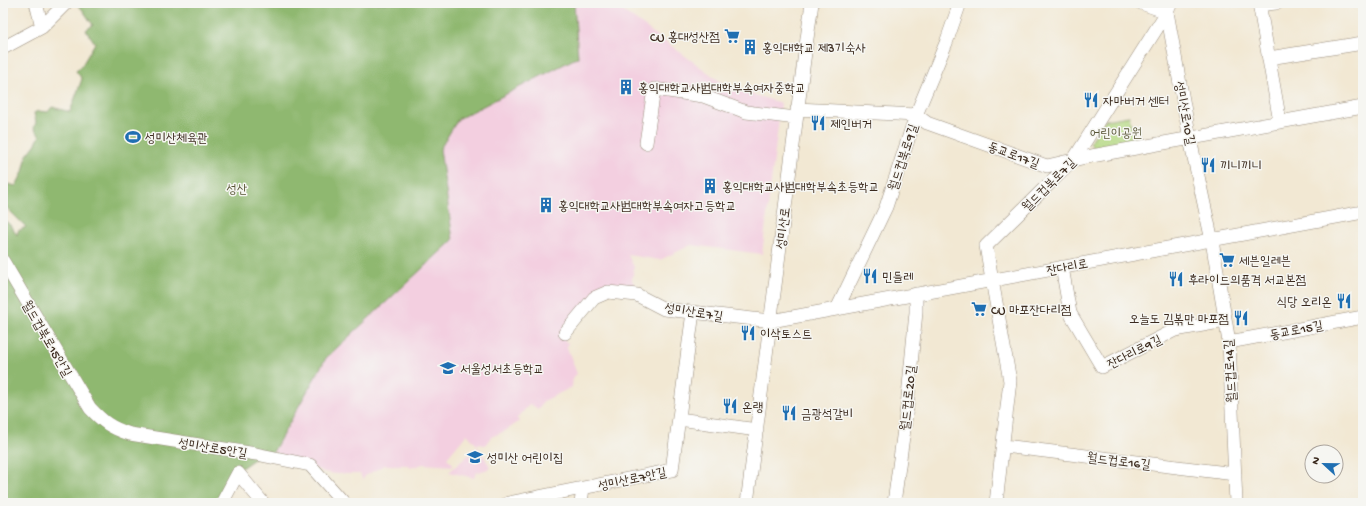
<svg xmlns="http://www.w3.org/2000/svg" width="1366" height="506" font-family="'Gochi Hand','Poor Story',sans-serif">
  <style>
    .built { fill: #f3cfe0 }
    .green { fill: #b4d881; stroke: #788150 }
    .forest { fill: #8fb86f; stroke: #657146 }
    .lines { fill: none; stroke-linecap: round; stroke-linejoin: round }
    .minor-casing { stroke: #968978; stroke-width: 14 }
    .minor { stroke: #fff; stroke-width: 13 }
    .labels { text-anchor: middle; stroke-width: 3; stroke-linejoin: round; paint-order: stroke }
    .poi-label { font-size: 13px; fill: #3b2a1e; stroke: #f6f6f2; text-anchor: start }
    .street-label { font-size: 13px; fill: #3b2a1e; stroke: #f6f6f2 }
    .park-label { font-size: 13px; fill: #595637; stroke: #f6f6f2 }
  </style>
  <rect width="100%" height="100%" fill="#f6f6f2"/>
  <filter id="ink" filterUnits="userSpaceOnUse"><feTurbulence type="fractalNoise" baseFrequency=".025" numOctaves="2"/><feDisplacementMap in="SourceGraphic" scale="8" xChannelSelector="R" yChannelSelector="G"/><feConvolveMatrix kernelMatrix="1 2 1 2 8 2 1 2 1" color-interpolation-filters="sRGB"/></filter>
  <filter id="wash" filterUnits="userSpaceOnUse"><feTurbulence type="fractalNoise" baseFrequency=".012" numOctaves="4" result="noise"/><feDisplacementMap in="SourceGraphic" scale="16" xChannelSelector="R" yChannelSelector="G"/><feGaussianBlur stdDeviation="0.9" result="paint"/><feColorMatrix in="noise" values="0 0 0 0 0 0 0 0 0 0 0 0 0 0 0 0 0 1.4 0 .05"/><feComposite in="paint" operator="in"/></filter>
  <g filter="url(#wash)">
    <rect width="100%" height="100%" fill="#f2e8d3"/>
    <path class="built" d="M574,3H612L728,87L781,103L762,254L691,245L660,260L628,255L634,267L632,280L638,292L608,286L563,327L565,341L568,343L567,347L577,374L573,377L572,387L544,401L538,409L530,404L517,418L518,420L520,421L505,431L491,437L485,445L478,444L477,445L467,434L447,458L454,465L453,466L423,464L410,468L409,465H384L365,476L363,480L360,474H336L324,472L273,452L326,358L453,240L440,150L458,119L578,57Z
      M478,447L491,468L476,473L474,478L449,472Z"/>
    <path class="green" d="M1129,116L1135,143L1096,150L1090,143L1105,120Z"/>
    <path class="forest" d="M75,3H574L578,57L458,119L440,149L453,240L326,358L273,452L254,459L240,469L219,503H3V219L9,224L17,235L18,231L26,227L3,204V183L16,186L23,172L27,155L35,145L40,136L34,128L36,122L34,113L38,111L48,112L52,107L70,112L82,79L76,71L81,67L95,43L86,30L93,25L82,9Z"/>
  </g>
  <g filter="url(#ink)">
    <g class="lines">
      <defs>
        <path id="minor" d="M36,3L42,27
          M1141,3L1167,12
          M1259,3L1280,122
          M1259,5L1276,3
          M1167,12L1190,139L1212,241L1229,342L1236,503
          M3,48L42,27L66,3
          M1269,58L1363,43
          M797,109L916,115L927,123L1047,166L1086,157L1363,107
          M646,143L654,89L703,96L746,112L796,118
          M3,261L90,408C103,422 111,428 130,434L256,454L310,465L344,503
          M1062,267L1070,313L1102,367L1175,330L1225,321
          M837,309L886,207L916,115L946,43L960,3
          M565,333L594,298L608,292L637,295L664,309L771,321L1363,212
          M1229,342L1363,317
          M679,419L757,430
          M1004,446L1235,474
          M222,503L238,473L263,503
          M508,503L672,470L693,312
          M581,503L583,488
          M747,503L804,60L812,3
          M894,503L907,407L916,312V294
          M996,503L1010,381L986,246L1074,159L1167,12L1171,3"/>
      </defs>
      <use href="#minor" class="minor-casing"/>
      <use href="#minor" class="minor"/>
    </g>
  </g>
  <defs>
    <symbol id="supermarket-bare" viewBox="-9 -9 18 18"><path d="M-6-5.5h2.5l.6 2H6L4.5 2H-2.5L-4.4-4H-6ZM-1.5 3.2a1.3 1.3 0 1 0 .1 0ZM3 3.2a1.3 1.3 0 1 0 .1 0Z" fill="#1f6fb2" stroke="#f6f6f2" stroke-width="2.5" paint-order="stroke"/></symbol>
    <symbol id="building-bare" viewBox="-9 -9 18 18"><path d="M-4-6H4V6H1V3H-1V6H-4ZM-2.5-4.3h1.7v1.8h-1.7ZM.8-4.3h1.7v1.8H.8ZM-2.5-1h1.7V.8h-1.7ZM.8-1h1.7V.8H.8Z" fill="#1f6fb2" stroke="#f6f6f2" stroke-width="2.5" paint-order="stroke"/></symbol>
    <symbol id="restaurant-bare" viewBox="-9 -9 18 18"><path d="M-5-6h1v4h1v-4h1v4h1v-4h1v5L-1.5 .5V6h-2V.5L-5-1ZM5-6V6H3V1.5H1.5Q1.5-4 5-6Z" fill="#1f6fb2" stroke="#f6f6f2" stroke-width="2.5" paint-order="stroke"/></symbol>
    <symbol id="stadium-bare" viewBox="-9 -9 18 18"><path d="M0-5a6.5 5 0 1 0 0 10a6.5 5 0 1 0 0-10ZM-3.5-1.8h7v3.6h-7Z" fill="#1f6fb2" stroke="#f6f6f2" stroke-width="2.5" paint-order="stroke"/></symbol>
    <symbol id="school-bare" viewBox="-9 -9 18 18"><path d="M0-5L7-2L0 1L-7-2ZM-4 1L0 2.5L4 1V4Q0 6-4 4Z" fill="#1f6fb2" stroke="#f6f6f2" stroke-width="2.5" paint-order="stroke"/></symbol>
  </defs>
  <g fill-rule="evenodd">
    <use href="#supermarket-bare" x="721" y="25" width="22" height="22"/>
    <use href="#building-bare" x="739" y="36" width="22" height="22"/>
    <use href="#building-bare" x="615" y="76" width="22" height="22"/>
    <use href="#restaurant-bare" x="1080" y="89" width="22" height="22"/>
    <use href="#restaurant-bare" x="807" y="112" width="22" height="22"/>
    <use href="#stadium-bare" x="122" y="126" width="22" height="22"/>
    <use href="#restaurant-bare" x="1197" y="154" width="22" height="22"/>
    <use href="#building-bare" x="699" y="175" width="22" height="22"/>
    <use href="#building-bare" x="535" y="194" width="22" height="22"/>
    <use href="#supermarket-bare" x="1216" y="249" width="22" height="22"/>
    <use href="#restaurant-bare" x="859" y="265" width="22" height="22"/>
    <use href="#restaurant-bare" x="1165" y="268" width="22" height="22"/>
    <use href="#restaurant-bare" x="1333" y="290" width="22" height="22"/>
    <use href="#supermarket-bare" x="968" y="298" width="22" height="22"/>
    <use href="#restaurant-bare" x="1230" y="307" width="22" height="22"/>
    <use href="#restaurant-bare" x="737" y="322" width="22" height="22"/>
    <use href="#school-bare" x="437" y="357" width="22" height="22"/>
    <use href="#restaurant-bare" x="719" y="395" width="22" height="22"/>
    <use href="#restaurant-bare" x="778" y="402" width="22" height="22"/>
    <use href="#school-bare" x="464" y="446" width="22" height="22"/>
  </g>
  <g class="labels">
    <g class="poi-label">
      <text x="720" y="41" text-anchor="end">CU 홍대성산점</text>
      <text x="762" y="52">홍익대학교 제3기숙사</text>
      <text x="638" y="92">홍익대학교사범대학부속여자중학교</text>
      <text x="1103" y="105">자마버거 센터</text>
      <text x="830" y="128">제인버거</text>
      <text x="145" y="142">성미산체육관</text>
      <text x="1220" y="170">끼니끼니</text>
      <text x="722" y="191">홍익대학교사범대학부속초등학교</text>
      <text x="558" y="210">홍익대학교사범대학부속여자고등학교</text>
      <text x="1239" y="265">세븐일레븐</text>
      <text x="882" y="281">민들레</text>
      <text x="1188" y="284">후라이드의품격 서교본점</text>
      <text x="1332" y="306" text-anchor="end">식당 오리온</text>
      <text x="991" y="314">CU 마포잔다리점</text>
      <text x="1229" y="323" text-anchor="end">오늘도 김볶만 마포점</text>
      <text x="760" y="338">이삭토스트</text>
      <text x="460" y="373">서울성서초등학교</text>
      <text x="742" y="411">온랭</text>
      <text x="801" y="418">금광석갈비</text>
      <text x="487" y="462">성미산 어린이집</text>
    </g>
    <g class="street-label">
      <text transform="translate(1186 113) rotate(79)" y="5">성미산로10길</text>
      <text transform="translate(1014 154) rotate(20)" y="5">동교로17길</text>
      <text transform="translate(902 157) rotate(-72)" y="5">월드컵북로9길</text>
      <text transform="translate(1048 184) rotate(-45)" y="5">월드컵북로7길</text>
      <text transform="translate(782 228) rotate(-83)" y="5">성미산로</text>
      <text transform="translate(1067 266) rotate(-11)" y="5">잔다리로</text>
      <text transform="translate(694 311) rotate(9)" y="5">성미산로7길</text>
      <text transform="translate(1296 329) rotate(-11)" y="5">동교로15길</text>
      <text transform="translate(48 338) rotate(60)" y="5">월드컵북로15안길</text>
      <text transform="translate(1134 351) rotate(-27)" y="5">잔다리로9길</text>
      <text transform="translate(1229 371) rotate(-93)" y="5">월드컵로14길</text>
      <text transform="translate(907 398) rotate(-84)" y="5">월드컵로20길</text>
      <text transform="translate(213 447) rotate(9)" y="5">성미산로5안길</text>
      <text transform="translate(1119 460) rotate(7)" y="5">월드컵로16길</text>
      <text transform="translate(632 478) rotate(-12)" y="5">성미산로7안길</text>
    </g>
    <g class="park-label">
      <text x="1116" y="137">어린이공원</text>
      <text x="237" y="193">성산</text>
    </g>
  </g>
  <rect width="1366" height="506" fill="none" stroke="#f6f6f2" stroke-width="16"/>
  <g transform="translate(1324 464) rotate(292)"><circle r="19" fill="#f6f6f2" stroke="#aba49d"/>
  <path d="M0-3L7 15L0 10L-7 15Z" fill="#1f6fb2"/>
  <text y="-6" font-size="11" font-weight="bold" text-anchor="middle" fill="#3b2a1e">N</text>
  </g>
</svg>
